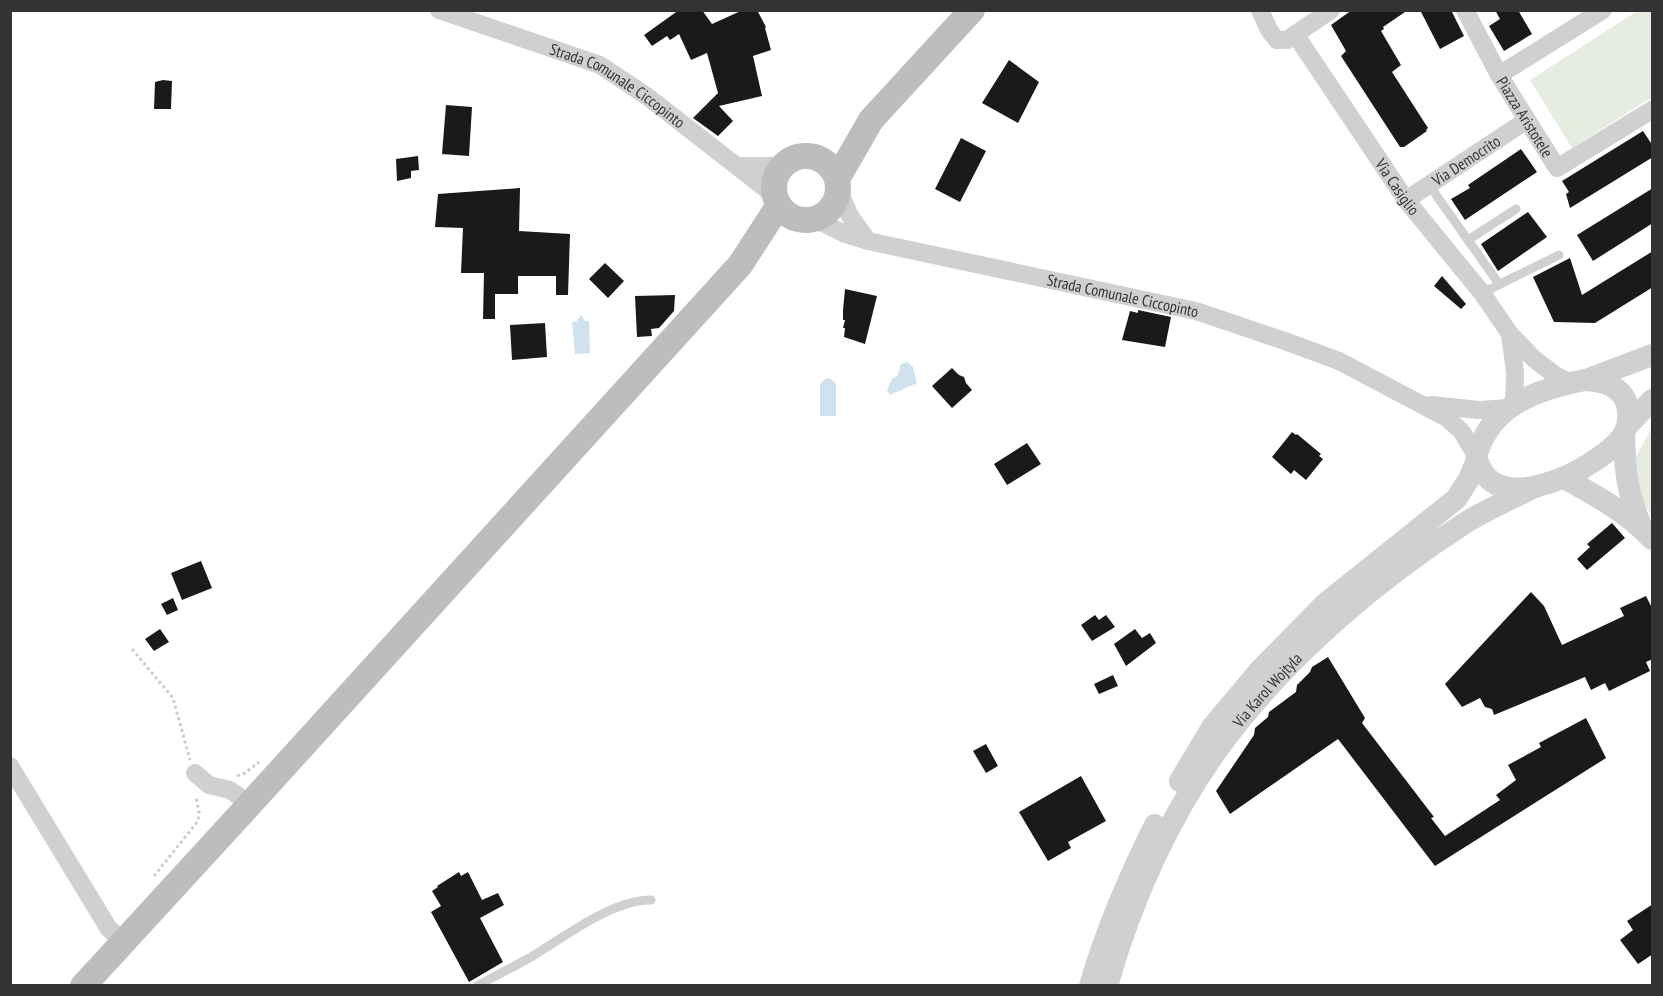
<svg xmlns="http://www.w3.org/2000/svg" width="1663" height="996" font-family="'PT Sans Narrow',sans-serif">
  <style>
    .green { fill: #e6ecdf }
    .water { fill: #cfe2ee }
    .building { fill: #1a1a1a }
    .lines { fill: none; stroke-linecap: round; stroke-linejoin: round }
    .path { stroke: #cdcdcd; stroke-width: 3; stroke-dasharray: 3 3; stroke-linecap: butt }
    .service { stroke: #d0d0d0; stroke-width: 9 }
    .minor { stroke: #d0d0d0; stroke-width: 18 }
    .tertiary { stroke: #d0d0d0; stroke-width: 22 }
    .secondary { stroke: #bdbdbd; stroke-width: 26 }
    .labels { text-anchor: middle; stroke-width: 6; stroke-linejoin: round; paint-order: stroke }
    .street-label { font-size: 16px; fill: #333; stroke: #fff }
  </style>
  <rect width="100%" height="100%" fill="#fff"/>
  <path class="green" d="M1639,10L1652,11V97L1572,148L1530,80Z
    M1652,427V515L1643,504L1638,494L1636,457Z"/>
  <path class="water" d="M581,315L585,321H589L590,353L575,354L572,322H576Z
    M907,362L913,367L917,383L890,395L887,390L892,379L898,375L901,364Z
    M830,378L836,384V416H820V384L825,379Z"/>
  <path class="building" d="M679,10H702L712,24L743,10H757L766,27L765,28L771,50L753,56L762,96L719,106L733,121L718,136L693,118L718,93L707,53L691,60L679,34L670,40L667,36L652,46L644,35Z
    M1352,10H1408L1383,27L1384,29L1381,31L1401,65L1392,72L1428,128L1426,130L1427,131L1404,147H1400L1341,56L1346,51L1331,25Z
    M1420,10H1451L1464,36L1440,49Z
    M1495,10H1518L1532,34L1504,51L1489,26L1500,19Z
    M1009,60L1039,82L1018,123L982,103Z
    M163,80L172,81L171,109H154L155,82Z
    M446,105L472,107L469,156L442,154Z
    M1643,131L1653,146V157L1570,208L1566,194L1569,192L1562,181Z
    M961,138L986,151L960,202L935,189Z
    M1521,149L1537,172L1465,220L1451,199L1470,188L1468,185Z
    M418,156L419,170L411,171V178L397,181L396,159Z
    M520,188L519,231L570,234L568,295H556V276H518V294H495V319H483L484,273H461L463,228L435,227L438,194Z
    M1653,188V223L1593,261L1577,235Z
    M1528,212L1547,237L1498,271L1481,244Z
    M1653,251V287L1595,323L1554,322L1533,277L1570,258L1582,295Z
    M605,263L624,281L608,298L589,279Z
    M1442,276L1466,304L1461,309L1434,286Z
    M845,289L877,296L865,344L844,337L845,328H843L845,320H843V310Z
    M675,295L674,311L659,328L651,329L652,336L637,337L635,296Z
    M1138,310L1171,317L1165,347L1122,340L1130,311L1138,313Z
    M545,323L547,357L512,360L510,325Z
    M952,368L959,375L964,377L966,383L972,390L952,408L932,386Z
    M1292,432L1296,435L1297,434L1321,454L1319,456L1323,459L1306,480L1294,470L1291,474L1272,457Z
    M1027,443L1041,464L1007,485L994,464Z
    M1612,523L1625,538L1587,570L1577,559L1590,547L1587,544Z
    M201,561L212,588L182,600L171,573Z
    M1531,592L1544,606L1562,645L1624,616L1620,608L1646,596L1653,610V659L1646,662L1650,671L1609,691L1605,683L1591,690L1585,677L1494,715L1492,709L1485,707L1480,698L1462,707L1445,684Z
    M173,598L178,610L167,615L161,604Z
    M1095,615L1099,620L1106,615L1115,627L1092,641L1081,625Z
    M160,629L169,642L154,651L145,639Z
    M1135,629L1142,638L1150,633L1156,643L1126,666L1114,644Z
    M1328,657L1365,718L1362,723L1434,817L1431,818L1445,836L1500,800L1496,795L1516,780L1508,765L1541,747L1539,743L1586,718L1606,758L1435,866L1338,739L1230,814L1216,791L1254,735L1255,728L1268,717L1269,712L1296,692L1297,685L1310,672L1312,667Z
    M1113,675L1118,686L1099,694L1094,684Z
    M986,744L998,766L986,773L973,751Z
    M1081,776L1106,821L1068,842L1071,848L1048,861L1019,812Z
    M459,872L461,876L468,872L482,900L498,893L504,905L480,918L503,962L469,982L431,912L441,906L432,891L438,887L437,886Z
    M1653,904V954L1638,964L1620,940L1633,930L1627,921Z"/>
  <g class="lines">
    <path class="path" d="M132,649L173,698L190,760
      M237,776L245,773L259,762
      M154,876L198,821L199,812L196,797"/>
    <path class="service" d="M1429,185L1499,284
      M1468,240L1516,209
      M1482,293L1559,255
      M477,986C495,976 513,967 531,957C565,937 611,900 651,900"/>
    <g class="minor">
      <path id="s1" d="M439,10L600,65L648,97L775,196"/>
      <path d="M1260,10L1269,30L1277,40H1287L1331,10"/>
      <path d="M1465,10L1499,75"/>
      <path id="s2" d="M1603,10L1499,75L1557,168L1652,110"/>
      <path id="s3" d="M1295,34L1406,200L1482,293L1510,334L1534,359L1555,375L1571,383"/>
      <path d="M739,166H784"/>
      <path d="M838,189L850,216L868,241"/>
      <path id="s4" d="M1406,200L1527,120"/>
      <path id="s5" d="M815,219L845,234L868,241L1196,311L1282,340L1339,361L1447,418L1462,432L1477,457"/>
      <path d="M1510,334L1515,372L1514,405"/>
      <path d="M1431,405L1479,410L1510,408"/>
      <path d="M10,766L109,929L123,940"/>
      <path d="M195,773L209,785L230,790L250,804"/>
    </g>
    <g class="tertiary">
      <path d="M1585,380C1610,381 1631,391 1628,420C1627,438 1609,451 1594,461C1569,478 1509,505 1485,475C1482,471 1478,464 1477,459C1476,453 1480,446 1482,441C1500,401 1545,388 1585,380Z"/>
      <path d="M1586,380L1652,355"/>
      <path d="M1628,425L1652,400"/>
      <path d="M1624,435C1625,471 1627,492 1641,526"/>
      <path d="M1564,478C1595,495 1628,513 1652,539"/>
      <path d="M1180,781L1213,726L1260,670L1326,603L1456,499L1469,479L1477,460"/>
      <path d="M1090,986C1106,930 1129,877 1155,825"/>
      <path id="s6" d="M1107,986C1132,897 1173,807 1229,734C1292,652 1378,579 1465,523C1487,509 1513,498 1537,486"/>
    </g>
    <path class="secondary" d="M774 188a32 32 0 1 1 64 0a32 32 0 1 1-64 0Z
      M837,179L871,120L972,10
      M83,986L250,804L740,265L779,205"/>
  </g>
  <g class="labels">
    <g class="street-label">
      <text dy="6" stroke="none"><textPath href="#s1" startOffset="195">Strada Comunale Ciccopinto</textPath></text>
      <text dy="6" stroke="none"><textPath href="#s2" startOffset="172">Piazza Aristotele</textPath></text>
      <text dy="6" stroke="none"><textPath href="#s4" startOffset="72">Via Democrito</textPath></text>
      <text dy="6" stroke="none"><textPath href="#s3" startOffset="184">Via Casiglio</textPath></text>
      <text dy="6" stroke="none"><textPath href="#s5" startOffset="318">Strada Comunale Ciccopinto</textPath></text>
      <text dy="6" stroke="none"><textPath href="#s6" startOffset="340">Via Karol Wojtyla</textPath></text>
    </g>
  </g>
  <rect width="1663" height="996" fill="none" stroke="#333333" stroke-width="24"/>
</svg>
